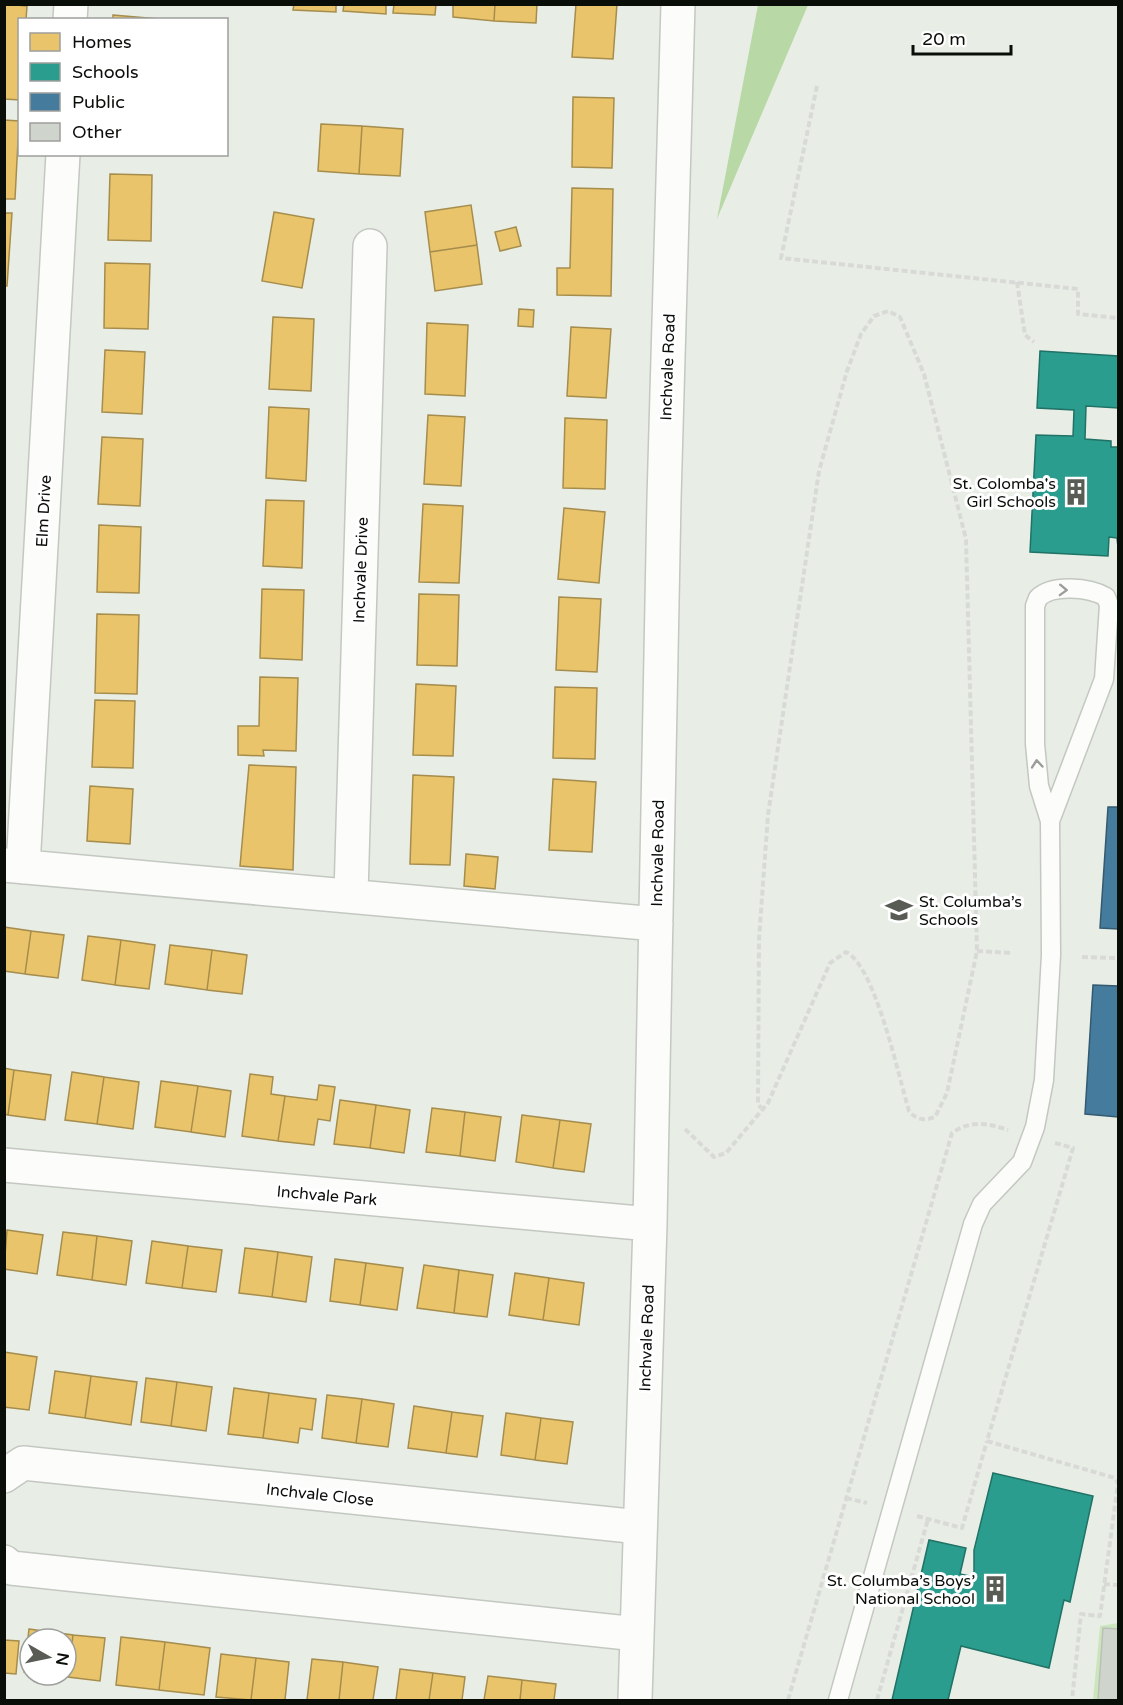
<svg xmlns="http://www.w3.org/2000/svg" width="1123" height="1705" font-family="'Varela Round',sans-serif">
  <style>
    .green { fill: #cbe6bd }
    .forest { fill: #b8d8a5 }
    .homes { fill: #e9c46a; stroke: #a68d4d; stroke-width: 1.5 }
    .schools { fill: #2a9d8f; stroke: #207266; stroke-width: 1.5 }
    .public { fill: #457b9d; stroke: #335a70; stroke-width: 1.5 }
    .building { fill: #cfd4cd; stroke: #bbc0b8; stroke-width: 1.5 }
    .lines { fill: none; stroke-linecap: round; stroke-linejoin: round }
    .lane-casing { stroke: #c3c8c1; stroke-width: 21 }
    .street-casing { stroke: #c3c8c1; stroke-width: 36 }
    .path { stroke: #d9dad8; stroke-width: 4; stroke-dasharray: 6 3; stroke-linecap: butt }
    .lane { stroke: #fcfcfb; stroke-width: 18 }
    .street { stroke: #fcfcfb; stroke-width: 33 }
    .oneway { stroke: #9b9d9a }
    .labels { text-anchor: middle; stroke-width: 6; stroke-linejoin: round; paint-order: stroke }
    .street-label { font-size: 16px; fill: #0a0e08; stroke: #fff }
    .poi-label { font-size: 16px; fill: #0a0e08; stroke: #fff; text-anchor: end }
  </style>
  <rect width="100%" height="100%" fill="#e8eee5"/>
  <path class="green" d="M1118,1623V1700H1093L1100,1626Z"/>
  <path class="forest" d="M758,5H808L717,219Z"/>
  <path class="homes" d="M4,4L27,6L26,20H20V100L4,99Z
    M294,4H336V12L293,10Z
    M344,4H386V14L343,11Z
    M394,4H436L435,15L393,13Z
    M453,4H495L494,21L453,17Z
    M495,4H537L536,23L494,21Z
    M576,4H617L613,59L572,57Z
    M113,15L159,19V20H113Z
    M573,97L614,98L612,168L572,167Z
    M4,120L19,121L15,199H4Z
    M321,124L362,126L359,174L318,171Z
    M362,126L403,129L400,176L359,174Z
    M110,174L152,175L151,241L108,240Z
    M572,188L613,189L611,296L557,295V268H570Z
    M471,205L477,245L430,252L425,212Z
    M274,212L314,219L302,288L262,281Z
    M4,213H12L7,286H4Z
    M516,227L521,246L500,251L495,232Z
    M477,245L482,284L435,291L430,252Z
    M105,263L150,264L148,329L104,328Z
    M519,309L534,310L533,327L518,326Z
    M273,317L314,319L311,391L269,389Z
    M427,323L468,325L465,396L425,394Z
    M571,327L611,329L606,398L567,396Z
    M105,350L145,352L142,414L102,412Z
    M269,407L309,409L306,481L266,478Z
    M428,415L465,417L461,486L424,484Z
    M565,418L607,420L605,489L563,488Z
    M102,437L143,439L140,506L98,504Z
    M266,500L304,501L302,568L263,566Z
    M423,504L463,506L459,583L419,582Z
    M564,508L605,512L599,583L558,579Z
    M99,525L141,527L139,593L97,592Z
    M262,589L304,590L302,660L260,658Z
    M419,594L459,595L457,666L417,665Z
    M559,597L601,599L597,672L556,670Z
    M97,614L139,615L137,694L95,693Z
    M260,677L298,678L296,751L263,750L264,756L238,755V726H259Z
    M416,684L456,686L453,756L413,755Z
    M555,687L597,688L595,759L553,758Z
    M95,700L135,701L133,768L92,767Z
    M249,765L296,767L293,870L240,866Z
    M413,775L454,777L450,865L410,864Z
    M553,779L596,782L592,852L549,850Z
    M90,786L133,789L130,844L87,841Z
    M466,854L498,857L495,889L464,886Z
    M4,927L31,931L25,974L4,971Z
    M31,931L64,935L58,978L25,974Z
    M88,936L121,940L115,985L82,980Z
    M121,940L155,945L149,989L115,985Z
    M170,945L212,950L207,990L165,984Z
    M212,950L247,955L242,994L207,990Z
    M4,1068L14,1070L8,1115L4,1114Z
    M14,1070L51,1075L45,1120L8,1115Z
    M72,1072L104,1077L97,1124L65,1120Z
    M250,1074L273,1077L271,1094L285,1096L278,1141L242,1136Z
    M104,1077L139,1082L133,1129L97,1124Z
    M161,1081L198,1086L191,1132L155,1127Z
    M319,1085L335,1087L330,1121L318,1119L314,1145L278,1141L285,1096L317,1100Z
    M198,1086L231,1091L225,1137L191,1132Z
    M340,1100L376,1105L370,1148L334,1144Z
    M376,1105L410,1110L404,1153L370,1148Z
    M432,1108L465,1112L460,1156L426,1152Z
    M465,1112L501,1117L495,1161L460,1156Z
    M522,1115L560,1120L553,1168L516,1162Z
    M560,1120L591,1124L584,1172L553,1168Z
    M7,1230L43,1235L37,1274L4,1269Z
    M63,1232L97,1236L92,1280L57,1275Z
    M97,1236L132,1241L126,1285L92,1280Z
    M152,1241L188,1246L182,1288L146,1283Z
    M188,1246L222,1250L216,1292L182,1288Z
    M245,1248L278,1252L272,1297L239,1293Z
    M278,1252L312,1257L306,1302L272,1297Z
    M335,1259L366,1263L360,1305L330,1301Z
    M366,1263L403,1268L397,1310L360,1305Z
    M424,1265L459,1270L454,1313L417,1308Z
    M459,1270L493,1275L487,1317L454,1313Z
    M515,1273L549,1278L543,1320L509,1315Z
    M549,1278L584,1283L579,1325L543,1320Z
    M4,1352L37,1357L29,1410L4,1407Z
    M55,1371L91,1376L85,1418L49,1413Z
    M91,1376L137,1382L131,1425L85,1418Z
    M146,1378L177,1382L171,1426L141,1422Z
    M177,1382L212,1387L206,1431L171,1426Z
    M234,1388L269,1393L263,1438L228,1434Z
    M269,1393L316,1399L312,1430L300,1428L298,1443L263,1438Z
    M327,1395L362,1399L356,1443L322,1438Z
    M362,1399L394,1404L388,1447L356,1443Z
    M414,1406L452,1412L446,1453L408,1448Z
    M452,1412L483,1416L477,1457L446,1453Z
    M506,1413L541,1418L535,1460L501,1455Z
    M541,1418L573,1422L567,1464L535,1460Z
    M29,1629L73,1635L68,1677L49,1675H66V1639H30V1673L24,1672Z
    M73,1635L105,1638L100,1681L68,1677Z
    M121,1637L165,1642L159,1690L116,1685Z
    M4,1640L19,1641L16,1674L4,1673Z
    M165,1642L210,1648L204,1695L159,1690Z
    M221,1654L256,1658L251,1700L216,1697Z
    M256,1658L289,1662L285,1700H251Z
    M312,1659L343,1662L339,1700H307Z
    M343,1662L378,1667L373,1700H339Z
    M400,1669L433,1673L429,1700H396Z
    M433,1673L465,1677L462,1700H429Z
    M488,1676L522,1680L520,1700H484Z
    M522,1680L556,1684L554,1700H520Z"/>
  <path class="schools" d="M1040,351L1118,356V408L1086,406L1085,439L1111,441V447H1118V547L1117,538L1109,537L1108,556L1030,552L1036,435L1073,436L1074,410L1037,408Z
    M993,1473L1093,1496L1070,1602L1064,1600L1049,1668L961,1646L948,1700H892L929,1540L966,1548L960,1574L974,1577V1550Z"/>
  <path class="public" d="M1108,807H1118V929L1100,928Z
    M1093,985L1118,986V1117L1085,1114Z"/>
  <path class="building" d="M1103,1628L1118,1629V1700H1098Z"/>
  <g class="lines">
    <defs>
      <path id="lane" d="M838,1700L973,1224L982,1204L1022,1162L1035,1127L1044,1080L1051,955L1050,821L1039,786L1035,744V606L1038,598C1052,584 1089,587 1106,597L1109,605L1104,679L1050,821"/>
      <path id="street" d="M70,20L71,4
        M4,865L656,924
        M23,867L63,154
        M351,894L370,246
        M4,1165L650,1224
        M4,1476L23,1463L640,1527
        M4,1562L11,1568L637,1634
        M635,1700L650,1224L664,499L678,4"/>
    </defs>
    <use href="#lane" class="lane-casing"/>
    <use href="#street" class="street-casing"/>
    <path class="path" d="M817,86L781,258L1078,289V314L1118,318
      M1017,282L1025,335L1034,342
      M977,951L1011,953
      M1082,957L1118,958
      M685,1129L714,1157L726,1153L768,1103L830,963L846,952C875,965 899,1078 909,1111C916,1120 925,1121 935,1117L947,1093L977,951L966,539L924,374L900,317L888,311L874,316L861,334L847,371L819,471L768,815L759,939L758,1104L761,1108
      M1055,1143L1073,1148L987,1441L1115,1478L1118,1483L1100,1616L1081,1614L1072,1700
      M846,1498L867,1503
      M917,1516L962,1528L987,1441
      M1104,1584L1118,1585
      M788,1700L952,1133C971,1120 987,1123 1008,1130
      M877,1700L928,1519"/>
    <use href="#lane" class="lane"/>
    <use href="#street" class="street"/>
  </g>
  <defs><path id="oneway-chevron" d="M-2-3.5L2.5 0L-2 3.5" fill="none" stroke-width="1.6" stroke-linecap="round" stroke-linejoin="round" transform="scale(1.5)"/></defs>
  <g class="oneway">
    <use href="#oneway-chevron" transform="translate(1063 590) rotate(2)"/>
    <use href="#oneway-chevron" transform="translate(1037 764) rotate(-95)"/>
  </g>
  <defs>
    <symbol id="building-bare" viewBox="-9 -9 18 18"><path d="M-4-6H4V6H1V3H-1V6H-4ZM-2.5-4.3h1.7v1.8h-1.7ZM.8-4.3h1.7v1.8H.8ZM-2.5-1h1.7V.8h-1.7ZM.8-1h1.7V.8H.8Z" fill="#585c55" stroke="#fff" stroke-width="2.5" paint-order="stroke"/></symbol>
    <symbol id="school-bare" viewBox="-9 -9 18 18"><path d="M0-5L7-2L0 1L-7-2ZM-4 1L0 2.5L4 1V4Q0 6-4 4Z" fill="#585c55" stroke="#fff" stroke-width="2.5" paint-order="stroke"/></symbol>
  </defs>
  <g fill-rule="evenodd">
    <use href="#building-bare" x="1057" y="473" width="38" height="38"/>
    <use href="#school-bare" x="880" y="891" width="38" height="38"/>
    <use href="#building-bare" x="976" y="1570" width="38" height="38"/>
  </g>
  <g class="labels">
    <g class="street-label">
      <text transform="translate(667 367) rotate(-88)" y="6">Inchvale Road</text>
      <text transform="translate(43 511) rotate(-87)" y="6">Elm Drive</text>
      <text transform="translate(360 570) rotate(-88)" y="6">Inchvale Drive</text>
      <text transform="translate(657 853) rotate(-89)" y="6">Inchvale Road</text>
      <text transform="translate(327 1195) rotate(5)" y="6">Inchvale Park</text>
      <text transform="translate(646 1338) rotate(-88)" y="6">Inchvale Road</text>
      <text transform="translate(320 1494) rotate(6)" y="6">Inchvale Close</text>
    </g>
    <g class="poi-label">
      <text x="1056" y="489">St. Colomba's<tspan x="1056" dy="18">Girl Schools</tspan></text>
      <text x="919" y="907" text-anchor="start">St. Columba’s<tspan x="919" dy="18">Schools</tspan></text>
      <text x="975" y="1586">St. Columba’s Boys’<tspan x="975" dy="18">National School</tspan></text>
    </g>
  </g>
  <rect width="1123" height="1705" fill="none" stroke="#0a0e08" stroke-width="12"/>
  <rect x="18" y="18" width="210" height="138" fill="#ffffff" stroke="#9d9f9c" stroke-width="1.5"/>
  <rect x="30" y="33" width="30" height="18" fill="#e9c46a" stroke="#9d9f9c" stroke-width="1.5"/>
  <text x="72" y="48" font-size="18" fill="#0a0e08">Homes</text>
  <rect x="30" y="63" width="30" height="18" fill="#2a9d8f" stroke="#9d9f9c" stroke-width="1.5"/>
  <text x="72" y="78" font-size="18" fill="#0a0e08">Schools</text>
  <rect x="30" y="93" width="30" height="18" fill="#457b9d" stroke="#9d9f9c" stroke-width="1.5"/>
  <text x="72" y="108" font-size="18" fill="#0a0e08">Public</text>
  <rect x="30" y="123" width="30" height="18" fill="#cfd4cd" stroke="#9d9f9c" stroke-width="1.5"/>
  <text x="72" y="138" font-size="18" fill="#0a0e08">Other</text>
  <g transform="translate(48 1657) rotate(99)"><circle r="28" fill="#ffffff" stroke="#9d9f9c" stroke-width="1.5"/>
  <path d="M0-4.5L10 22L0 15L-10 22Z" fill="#585c55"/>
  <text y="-9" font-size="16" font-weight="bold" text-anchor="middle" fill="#0a0e08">N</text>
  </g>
  <path d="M913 45v9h98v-9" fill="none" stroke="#0a0e08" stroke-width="3"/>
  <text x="922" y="45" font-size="18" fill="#0a0e08" stroke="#ffffff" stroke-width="4.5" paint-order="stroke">20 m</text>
</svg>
